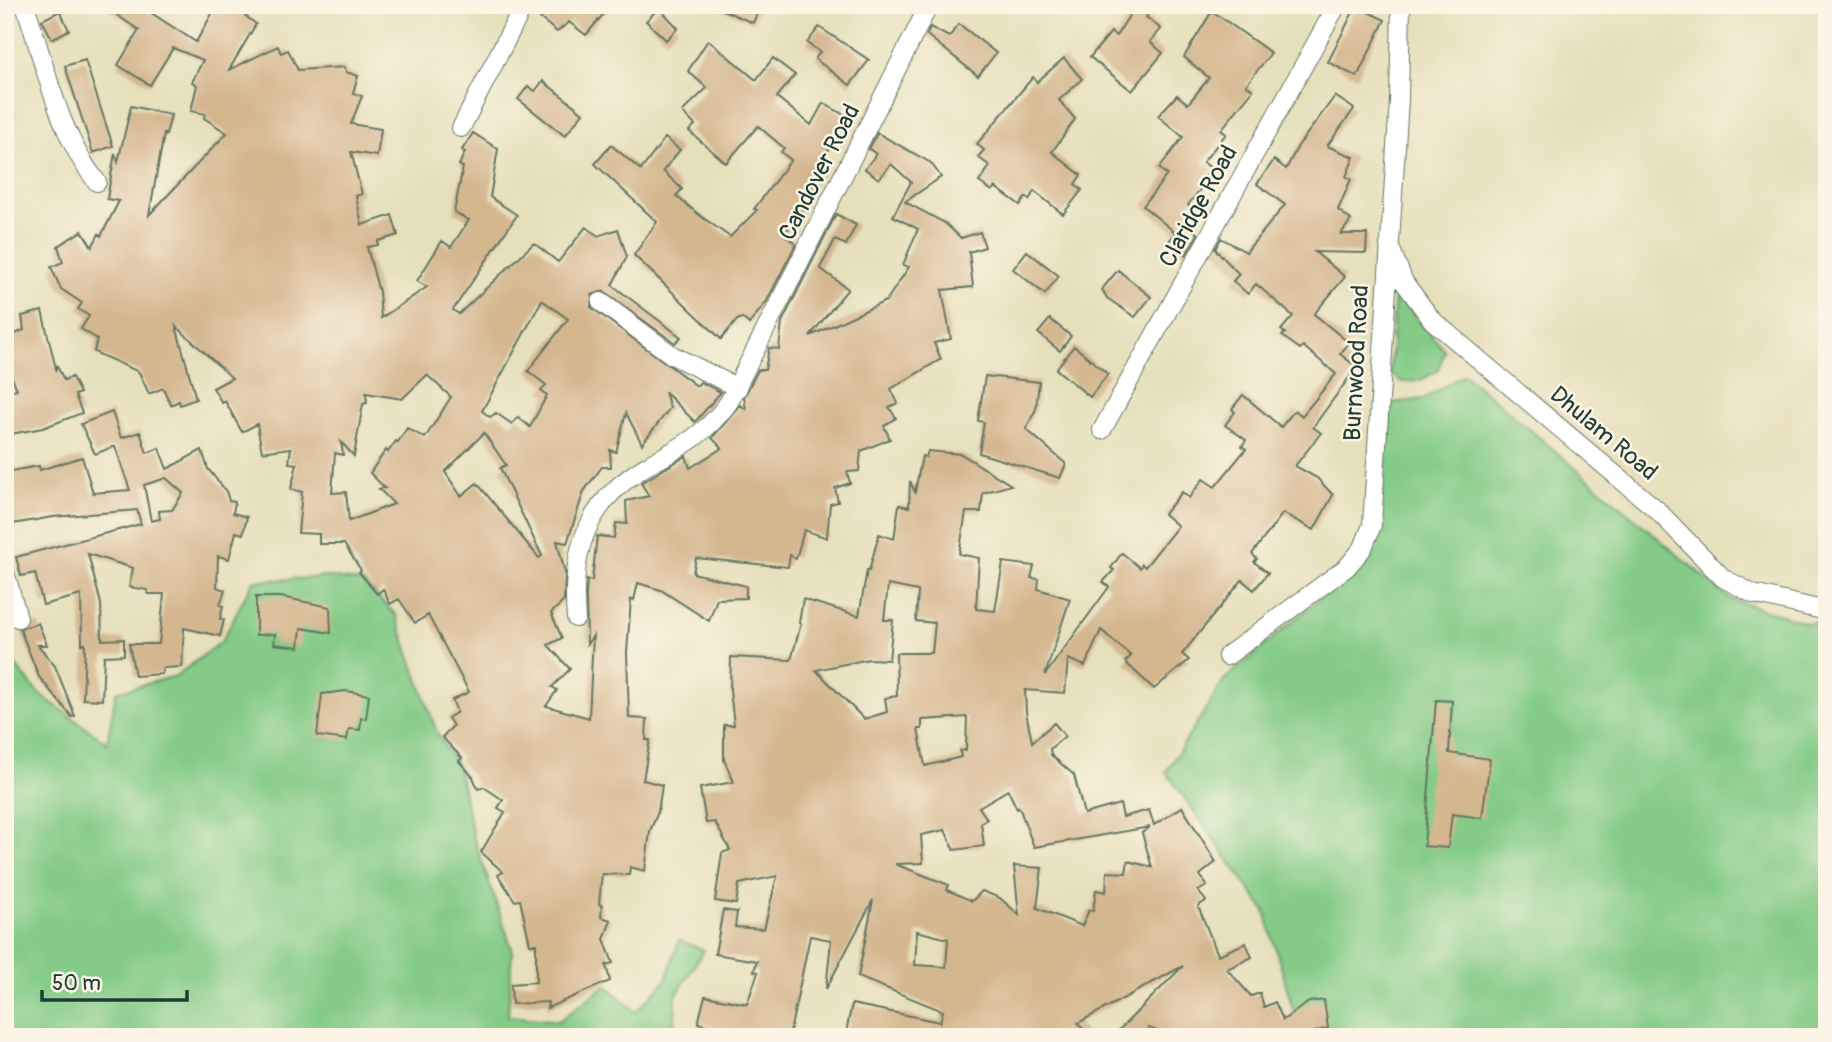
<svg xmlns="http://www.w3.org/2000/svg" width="1832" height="1042" font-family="Pangolin,sans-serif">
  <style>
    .green { fill: #83cb87; stroke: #51845e; stroke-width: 2 }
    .building { fill: #d4b68f; fill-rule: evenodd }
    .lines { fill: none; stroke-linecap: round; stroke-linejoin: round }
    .street-casing { stroke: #657663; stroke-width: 20 }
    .street { stroke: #fff; stroke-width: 18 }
    .labels { text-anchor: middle; stroke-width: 5; stroke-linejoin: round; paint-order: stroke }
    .street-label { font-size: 24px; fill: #1f3d34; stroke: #fcf5e5 }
  </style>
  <rect width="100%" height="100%" fill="#fcf5e5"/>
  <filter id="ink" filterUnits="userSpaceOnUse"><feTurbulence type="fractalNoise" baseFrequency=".0143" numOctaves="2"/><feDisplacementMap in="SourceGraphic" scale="14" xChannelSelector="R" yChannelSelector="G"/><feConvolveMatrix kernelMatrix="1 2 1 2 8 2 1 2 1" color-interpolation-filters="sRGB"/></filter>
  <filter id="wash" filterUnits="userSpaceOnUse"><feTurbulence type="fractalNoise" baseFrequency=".00686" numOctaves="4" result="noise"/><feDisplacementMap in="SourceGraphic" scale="28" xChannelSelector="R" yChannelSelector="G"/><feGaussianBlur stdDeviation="1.57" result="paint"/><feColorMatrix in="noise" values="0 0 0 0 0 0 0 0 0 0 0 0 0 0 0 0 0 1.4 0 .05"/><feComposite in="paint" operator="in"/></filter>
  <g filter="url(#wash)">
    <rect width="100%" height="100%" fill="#e6dfbb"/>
    <path class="green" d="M1395,293L1445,351L1437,371L1419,381L1401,382L1390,373Z
      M1464,374L1730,599L1807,623H1827V1037H1301L1265,911L1166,772L1224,680L1362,562L1374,539L1392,403L1424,399Z
      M327,577L363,582L396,615L437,733L458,767L473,836L512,949L508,1016L559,1021L606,985L636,1012L666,980L679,940L704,950L676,996L674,1037H5V652L38,693L107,743L116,692L176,676L222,641L253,581Z"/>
    <g id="blocks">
      <path class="building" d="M102,5H139L196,42L217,5H231L256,24L229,70L278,46L281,53L288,50L298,70L345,67L346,72L358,76L353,93L362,96L351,124L381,129L377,156L351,152L362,194L356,196L362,225L392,215L398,235L378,241V245L367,247L379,292L381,318L427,287L417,281L442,241L451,247L469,220L454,212L463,167L459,165L465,152L462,150L473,133L498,149L490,197L517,215L453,310L459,314L534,243L558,262L586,227L598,236L618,229L627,257L612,285L681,337L675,343L603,291L592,295L591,307L697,386L700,382L721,392L695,422L665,392L670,408L642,444L626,413L616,452L610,450L611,467H602L584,491L567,543L557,541L565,573L564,601L551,613L562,638L548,645L570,669L552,687L557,690L546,706L589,718L593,636L587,644L586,593L587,580L592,581L597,536L614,538L616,523L627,524L626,501L649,496L641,483L686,456L690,468L722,448L712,438L740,405L746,409L744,397L758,370H765L769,348L779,349L782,322L836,214L856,225L846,245L835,240L820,268L848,289L810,336L886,301L909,267L903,265L918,229L893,216L911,182L891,164L879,179L865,169L876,154L869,149L877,133L931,163L941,177L905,202L945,223L961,238L980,232L985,247L969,252L973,287L942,290L951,339L934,343L941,359L891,389L898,403L889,407L896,418L884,426L890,439L861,451L859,471L847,472L850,483L835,488L838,502L830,504L827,538L804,530L796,559L790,555L788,567L696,558L693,573L746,586V598L717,599L709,621L661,590L638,583L634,600L631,599L627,652L629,718L647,719L646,740H650L643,780L662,785L658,812L650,831L645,871L630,867L629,875L602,874L599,904L602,905L601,917L611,920L604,939L613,963L606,965L610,981L547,1008L548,1002L512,1004L511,984L536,982V944H530L520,900L515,901L498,875L503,872L481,852L505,812L498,808L503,800L484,787L478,789L473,777L459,761L462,758L442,737L453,726L448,718L457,712L452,700L469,692L428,615L415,623L399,599L390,604L383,589L377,594L359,572L361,570L344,544H319V534L298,533L302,492L291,489L297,464L289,463L291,448L262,452L257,424L242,432L225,401L222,403L213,388L232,378L176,326L196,399L180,405L179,401L171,405L163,388L149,394L139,372L94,352L97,339L81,329L89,316L78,309L82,303L61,289L51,267L63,262L58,246L82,231L92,247L99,234L101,236L119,201L107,199L115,153L118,162L131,106L171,115L166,135L164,134L149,215L227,133L204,118L205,114L191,111L197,85L192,82L203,60L173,48L150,85L118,65L139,30ZM542,300L568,319L528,371L546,385L541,391L547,395L530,427L518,417L512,424L496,413L490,417L482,411ZM427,375L451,397L425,438L407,428L398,442L396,441L388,452L386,450L370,473L385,488L379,489L394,504L349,521L346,492L332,493L335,453L343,455L341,442L354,456L363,404L367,403L366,393L402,399ZM484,433L506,465L500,468L542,556L539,558L477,483L461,496L445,472Z
        M549,5H611L586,35L569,22L557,32L540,18Z
        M711,5H760L753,23Z
        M1136,5L1150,12L1146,17L1161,29L1150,42L1163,53L1132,91L1090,57L1111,32L1116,36Z
        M1356,6L1385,20L1357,77L1328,62Z
        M659,8L678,28L666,40L646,21Z
        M60,11L69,30L52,39L42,20Z
        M1212,11L1271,53L1246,85L1253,90L1221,130L1226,134L1203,162L1212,169L1203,179L1206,182L1188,205L1200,215L1190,227L1198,234L1186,255L1169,241L1176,233L1143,206L1167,175L1159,168L1183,137L1158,116L1177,95L1188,104L1209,78L1184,57Z
        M959,24L996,53L978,76L927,35L930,27L949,37Z
        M819,27L869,60L850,85L815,59L820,52L807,43Z
        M708,40L756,80L773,58L795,75L777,97L811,125L823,103L846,116L830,148L815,166L823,172L803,198L808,201L784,234L796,244L767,301L749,324L742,318L737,320L721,339L634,255L657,222L595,164L611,145L641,170L665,138L680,150L663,171L682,189L676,196L702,217L730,237L757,210L754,209L791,160L781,152L784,148L758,126L726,163L689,131L695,125L682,112L707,88L688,71Z
        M1064,58L1082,79L1059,100L1075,119L1052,152L1081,175L1075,184L1082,190L1063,214L1034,191L1029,200L1026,197L1020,205L995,187L992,191L979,182L990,166L978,157L984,150L977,144L1033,77L1037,82Z
        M85,60L113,146L93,153L65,66Z
        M543,81L583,113L565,136L518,99L528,86L535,91Z
        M1335,96L1354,109L1327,146L1354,157L1346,177L1351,179L1338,210L1351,220L1341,234H1367L1366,253L1315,252L1345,277L1314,314L1349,343L1340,354L1357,367L1313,427L1321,433L1295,466L1317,478L1333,495L1314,530L1283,513L1252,554L1257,559L1254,562L1268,573L1254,590L1242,580L1182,654L1189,660L1154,689L1125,662L1131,656L1101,630L1085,666L1068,659L1065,693L1025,690L1026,712L1032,742L1054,723L1065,736L1050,749L1051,755L1074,775L1084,814L1120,804L1123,817L1149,810L1154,825L1182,807L1216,862L1200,875L1207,886L1198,891L1206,901L1198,906L1218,955L1246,943L1252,957L1227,969L1251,996L1260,993L1264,1007L1275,1002L1283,1020L1309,1002L1324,1000L1328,1028L1299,1037H1173L1149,1028L1142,1037H1112L1183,966L1078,1023L1089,1037H1012L1007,1031L985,1037L868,1034V1037H845L852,1004L940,1022L943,1011L858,977L873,900L826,989L831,940L810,936L789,1037H753L698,1023L705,996L747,1004L758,972L754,971L757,961L715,954L723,910L737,912L735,927L764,929L777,876L739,884L736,904L715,901L722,853L730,850L715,822L706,823L700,788L734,782L724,760V725H734L730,690L731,657L791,660L801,624L799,623L803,599L859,616L867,570L869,571L879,534L894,539L899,505L909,507L910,481L915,492L922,456L926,457L928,451L961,454L1011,485L983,493L981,512H966L959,554L979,558L976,609L995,611L1003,562L1034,566L1031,578L1039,579L1038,589L1070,599L1045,675L1109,587L1103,582L1114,570L1111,568L1122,553L1140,568L1142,564L1145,567L1178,526L1164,514L1182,492L1189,498L1203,479L1215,487L1246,449L1242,446L1246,440L1225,425L1235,412L1232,409L1243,395L1281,427L1295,410L1302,416L1336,374L1303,346L1300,349L1282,336L1285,333L1281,330L1293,316L1256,284L1248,294L1233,281L1239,274L1215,249L1221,238L1246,252L1285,205L1257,184L1274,160L1286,169L1298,146ZM888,585L918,591L916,621L935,623L932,653H896L897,696L885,698L887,712L864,719L816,670L869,659L889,660L893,620H884ZM967,717L966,750L960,751L961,757L925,766L918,729H922V720ZM1008,790L1017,809L1019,807L1034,847L1150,827L1142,833L1152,867L1128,861L1126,873L1107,872L1106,892L1096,890L1093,911L1089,910L1082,926L1037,908L1042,868L1014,866L1019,915L1000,898L982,891L972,901L947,890L949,885L895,864L923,863L921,835L945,830L954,850L984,846L981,823L987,819L979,807ZM917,931L948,939L946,967L915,965Z
        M1027,251L1059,276L1045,294L1013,269Z
        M1118,270L1151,297L1135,317L1107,298L1102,289Z
        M42,311L56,369L57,366L64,380L72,377L80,393L75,395L82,413L43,428L5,435V393L17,389L5,362V339L24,330L22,316Z
        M1050,319L1071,336L1060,351L1038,333Z
        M1074,346L1108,374L1090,397L1056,369Z
        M985,376L1039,382L1036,409L1026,429L1066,464L1060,478L979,453L984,422L978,421Z
        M112,412L121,438L140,432L147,453L159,448L167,469L202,450L208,469L226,491L229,501L235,502L233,513L247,517L243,534L236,532L229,559L218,556L217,587L225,590L220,605L223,606L220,619L224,620L220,636L184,628L182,667L163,668L162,674L135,676L129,644H159L164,594H148V590L129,587L133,568L88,554L101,604L102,640L124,639V655L104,656L102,700L83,699L85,644H82L81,595L43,605L35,573L21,576L16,557L141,524L137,510L53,517L12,524L5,493V472L39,466L40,470L82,457L93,493L130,490L115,446L95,454L81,424ZM166,478L183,493L172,510L159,511L160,519L151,521L144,485Z
        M256,597H281L330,607L331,633L301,628L299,647L274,644L275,634L256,635Z
        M38,623L47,645H38L55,666L75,716L72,717L39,677L20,629Z
        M346,691L369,695L366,719L361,718L360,730L349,729L347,740L317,736L322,694Z
        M1436,700L1452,701L1449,753L1490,759L1482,818L1452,814L1448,848L1424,846Z"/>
    </g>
  </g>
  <g filter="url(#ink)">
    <use href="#blocks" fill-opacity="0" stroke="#657663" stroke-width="2"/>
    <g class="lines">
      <defs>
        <path id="street" d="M25,5C45,63 58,134 97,182
          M461,128L524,5
          M1389,245L1404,282L1432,320L1657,510L1723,578L1753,594L1827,611
          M601,302L672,355L738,388
          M1102,430L1337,5
          M5,572L18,618
          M576,618C570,549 588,499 650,464C682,447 708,432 729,402L929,5
          M1227,656L1347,567L1363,548L1372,525L1399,100L1401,5"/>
      </defs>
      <use href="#street" class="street-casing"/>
      <use href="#street" class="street"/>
    </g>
  </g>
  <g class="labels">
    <g class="street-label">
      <text transform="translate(819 172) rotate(-63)" y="8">Candover Road</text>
      <text transform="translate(1198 206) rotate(-61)" y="8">Claridge Road</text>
      <text transform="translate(1356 363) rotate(-87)" y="8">Burnwood Road</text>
      <text transform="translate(1604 433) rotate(40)" y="8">Dhulam Road</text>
    </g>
  </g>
  <rect width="1832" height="1042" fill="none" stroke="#fcf5e5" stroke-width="28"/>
  <path d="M42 990v10h145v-10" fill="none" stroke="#1f3d34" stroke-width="3.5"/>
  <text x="52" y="990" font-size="21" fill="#1f3d34" stroke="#fcf5e5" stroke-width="5" paint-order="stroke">50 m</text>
</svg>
